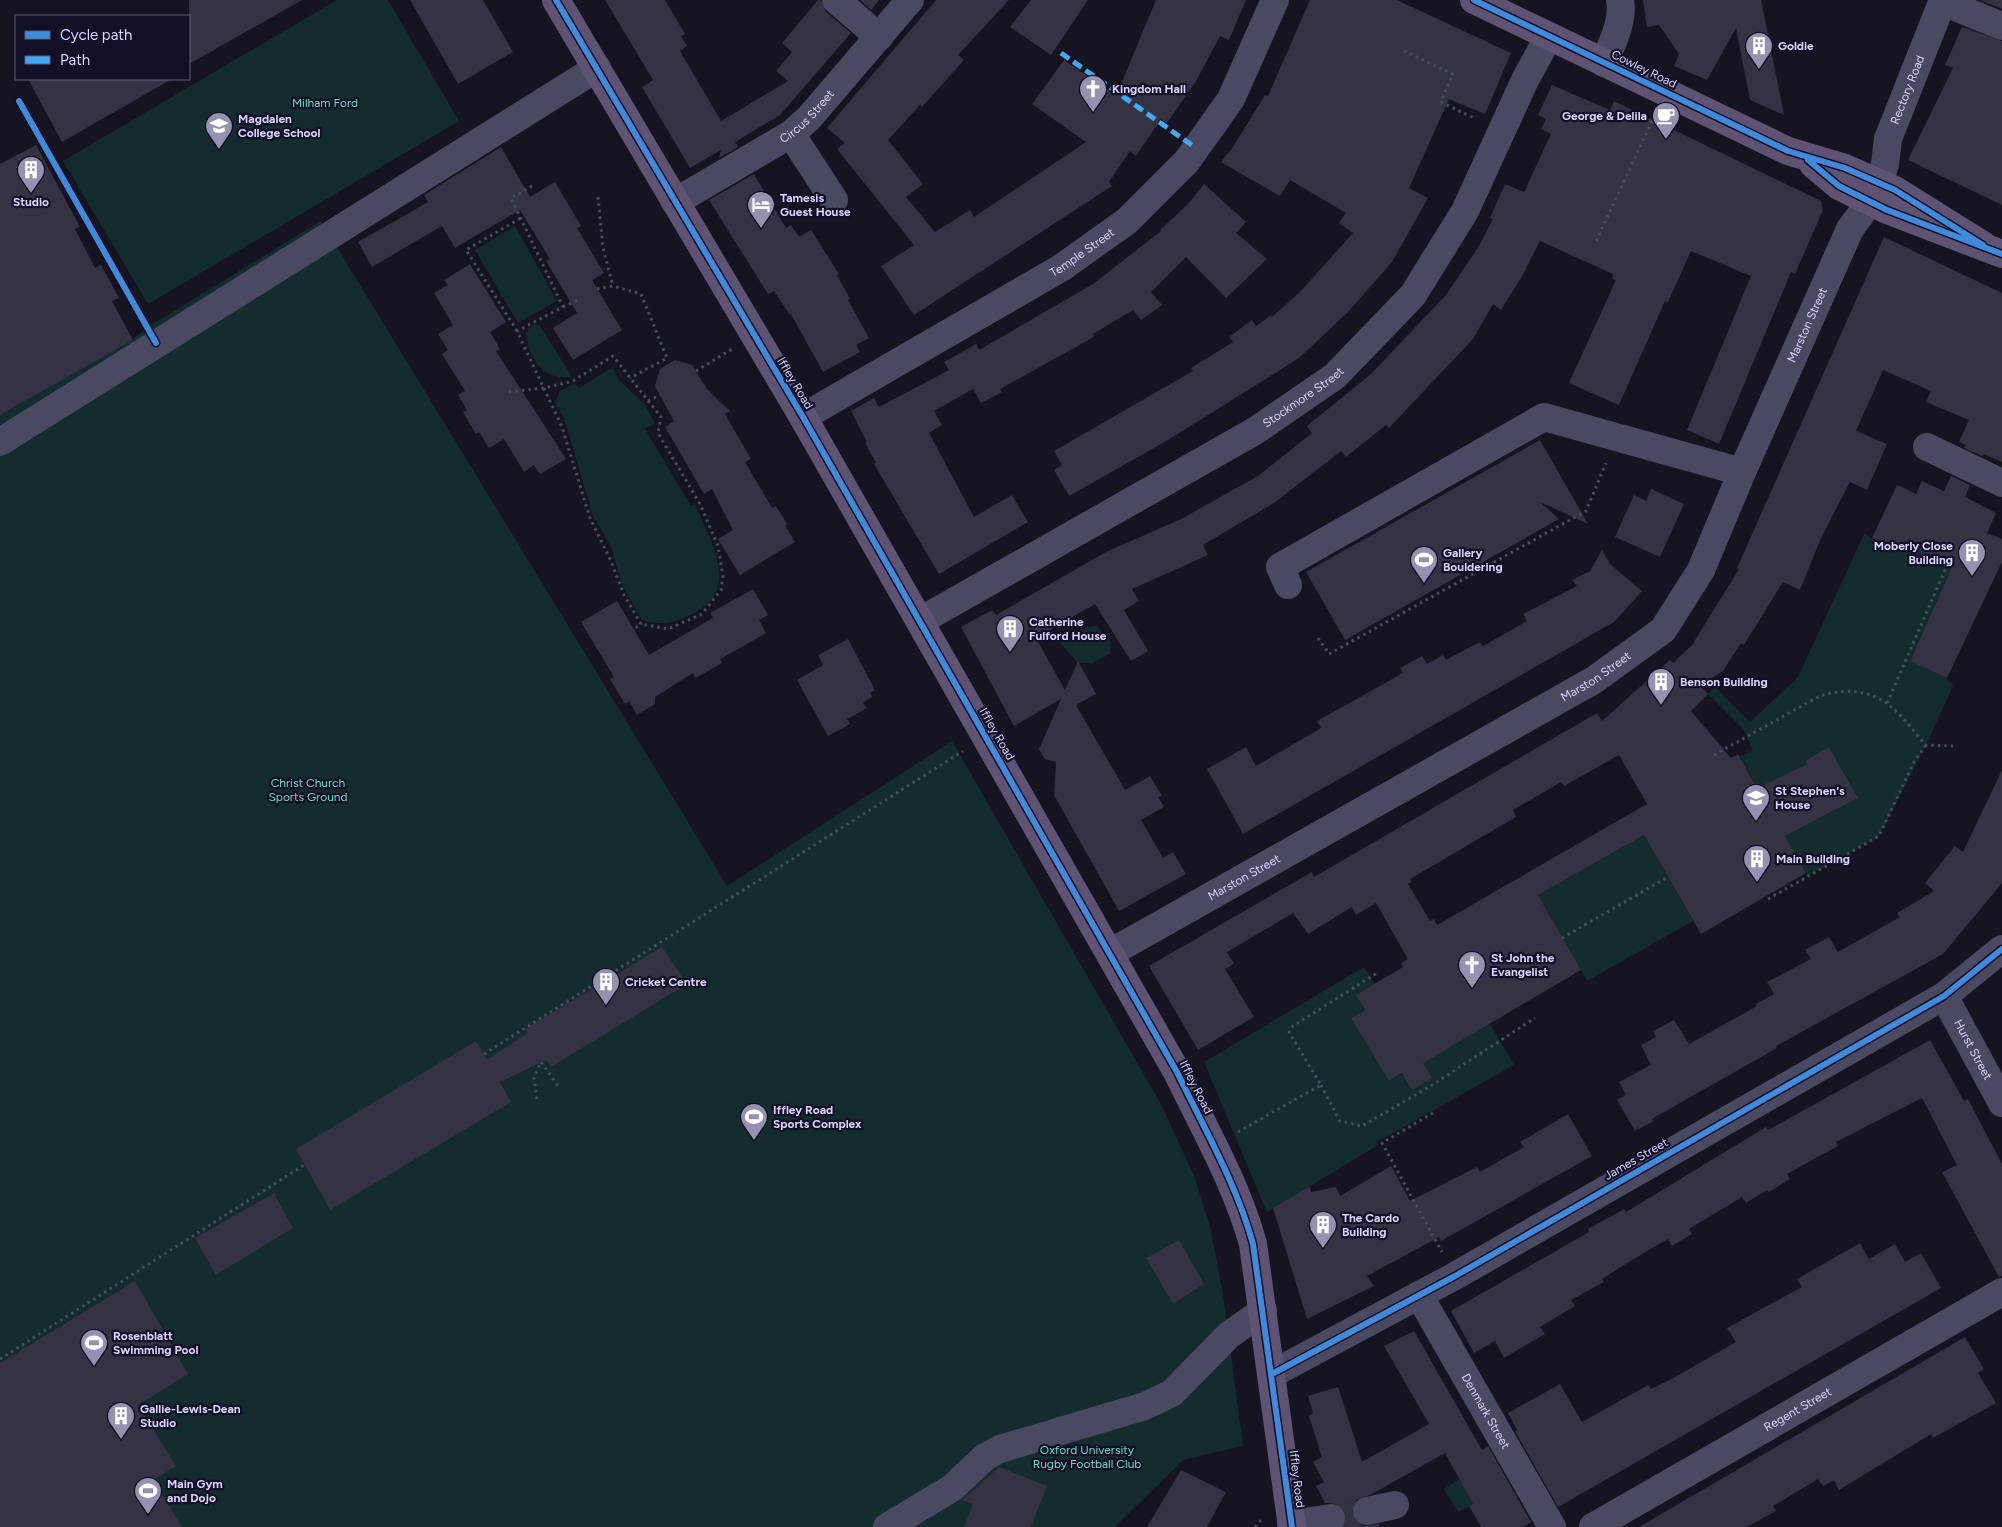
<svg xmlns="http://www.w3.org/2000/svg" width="2002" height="1527" font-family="Figtree,sans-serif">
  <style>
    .green { fill: #132c2d }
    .building { fill: #343243; fill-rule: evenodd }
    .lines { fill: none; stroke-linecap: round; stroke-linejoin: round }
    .minor-tunnel { stroke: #333142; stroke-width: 28; stroke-dasharray: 28 14; stroke-linecap: butt }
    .path { stroke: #44505f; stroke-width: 3; stroke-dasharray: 2.5 4; stroke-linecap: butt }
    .minor { stroke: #4a4962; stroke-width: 28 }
    .major { stroke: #5e5373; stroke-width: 28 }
    .quiet { stroke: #3fa9f5; stroke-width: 5; stroke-dasharray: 10 5; stroke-linecap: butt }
    .cycleway-casing { stroke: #130f26; stroke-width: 9 }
    .cycleway { stroke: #408adc; stroke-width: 6 }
    .labels { text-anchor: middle; stroke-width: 4.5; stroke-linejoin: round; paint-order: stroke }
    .poi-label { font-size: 12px; font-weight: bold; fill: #d9d4ff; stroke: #130f26; text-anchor: start }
    .street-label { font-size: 12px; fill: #d9d4ff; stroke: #130f26 }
    .park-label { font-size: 12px; fill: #5fe0c0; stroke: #130f26 }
  </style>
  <rect width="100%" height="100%" fill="#161421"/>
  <path class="green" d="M337,0H388L459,121L148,304L63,161Z
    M321,221L727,886L952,741L1162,1106L1194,1176L1210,1226L1223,1294L1243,1446L1183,1460L1115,1527H0V415L132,340L146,328Z
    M515,226L557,301L518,323L475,250Z
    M535,324L540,326L572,377C542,380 530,360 526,334L529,328Z
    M613,367L618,379L644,404L655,423L645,429L691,506L695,504C710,542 744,590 690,615C674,624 659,625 642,620L622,585L611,547L593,516L564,418L555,403L560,391L575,383L579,388Z
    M1864,534L1897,550L1901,542L1932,557L1954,563L1910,660L1947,678L1953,686L1926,745L1879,836L1808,876L1782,831L1822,817L1858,798L1829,747L1806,760L1807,764L1796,769L1800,778L1764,799L1740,757L1753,750L1743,729L1708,694L1715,687L1750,722L1798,677Z
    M1096,626L1111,642L1110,654L1093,663H1078L1061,644L1062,640L1086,627Z
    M1644,835L1693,921L1587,981L1538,895Z
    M1364,967L1375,984L1357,995L1365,1010L1351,1018L1389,1081L1490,1024L1514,1065L1377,1142L1378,1145L1267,1212L1204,1062Z
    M1460,1479L1473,1504L1458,1512L1444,1489Z"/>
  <path class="building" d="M189,0H302L189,64Z
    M410,0H483L513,52L458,84Z
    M605,0H665L685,34L681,36L687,46L680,51L721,121L788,81L776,71L792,52L782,43L818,0H821L826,12L851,33L780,115L735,142L738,147L719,158L721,150L690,168L642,87L653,80Z
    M860,0H879L871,10Z
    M936,0H1009L958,55L964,60L922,107L920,105L888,140L923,184L906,197L935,232L970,210L974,217L1086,142L1032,104L1064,60L1116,96L1156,0H1246L1229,40L1220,36L1196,81L1167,123L1161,119L1136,156L1130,151L1109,182L1112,186L914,315L881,266L914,245L837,149L845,143L827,128Z
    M1031,0H1088L1051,55L1010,27Z
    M1310,0H1397L1511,53L1485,114L1449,99L1409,188L1428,198L1392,262L1348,312L1299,358L1168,440L1069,496L1054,470L1062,465L1054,451L1193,371L1191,368L1233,342L1229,337L1252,320L1256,326L1271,315L1272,317L1300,292L1353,233L1339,223L1346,213L1290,180L1280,196L1221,162L1233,147L1265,95L1268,96Z
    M1643,0H1761L1784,115L1750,100L1736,28L1707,80L1674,66L1679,54L1659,25L1647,27Z
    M1980,0H2002V9Z
    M1962,27L2002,41V205L1908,160L1953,68L1945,65Z
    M28,79H172L62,142Z
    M1552,85L1610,110L1614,101L1821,201L1823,210L1795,274L1791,272L1719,444L1687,430L1751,276L1691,251L1668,302L1665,301L1619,405L1569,383L1616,280L1612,279L1613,274L1540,241L1521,278L1501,310L1493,304L1473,339L1389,428L1386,425L1346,457L1341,451L1274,503L1203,545L1208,555L1132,589L1139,601L1124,610L1148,651L1131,661L1095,604L1036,638L1065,690L1078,661L1096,694L1076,705L1125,790L1150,776L1162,796L1158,797L1164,807L1141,820L1163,858L1173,852L1186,874L1119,911L1054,795L1056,762L1045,759L1039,749L1061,699L1014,726L961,627L992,610L996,615L1106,552L1181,519L1258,476L1312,433L1307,426L1371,374L1446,295L1479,246L1493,219L1490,218L1505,184L1524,192L1551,134L1541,129L1546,119L1538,115Z
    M36,145L80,227L75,229L95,268L101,265L119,298L112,301L133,340L0,415V164Z
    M501,147L530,197L555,182L581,226L577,228L604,273L592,280L622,330L573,360L553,328L577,313L546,261L550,259L520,210L455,248L442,226L372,267L358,242L428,202L424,195Z
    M754,174L786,228L791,225L799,237L811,230L839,274L837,275L850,299L848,300L869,338L856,345L860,352L823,372L791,314L790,315L774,291L768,294L709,200Z
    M1204,184L1246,222L1236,233L1267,259L1226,298L1186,257L1151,292L1162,305L1141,320L1133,310L1093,334L1094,337L1000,389L1002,392L981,403L973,389L934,411L942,425L929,433L974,517L1012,495L1028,522L939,574L874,464L876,463L865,443L867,442L851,411L874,398L879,407L949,370L944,362L976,344L979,350L1093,284L1161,231L1160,230L1189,203Z
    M1884,237L2002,293V462L1984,454L1982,456L1964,448L1966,445L1959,442L1969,420L1926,402L1931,391L1883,370L1856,431L1887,444L1867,490L1850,482L1821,538L1800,590L1783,582L1744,645L1741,643L1723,671L1700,686L1708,694L1691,711L1731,758L1738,754L1757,788L1807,764L1806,760L1829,747L1858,798L1785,836L1806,873L1701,934L1644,835L1538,895L1581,970L1423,1063L1432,1078L1412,1090L1402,1073L1389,1081L1351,1018L1365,1010L1356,995L1403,967L1401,963L1408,959L1376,903L1356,915L1352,907L1308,934L1293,913L1227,952L1234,964L1225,969L1254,1017L1198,1050L1149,966L1312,872L1314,877L1597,713L1602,721L1670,660L1673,663L1692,645L1739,569L1737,568ZM1619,755L1647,804L1437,925L1434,919L1430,921L1408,884L1412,882L1410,879L1516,817L1513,810L1539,795L1561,782L1564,786Z
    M470,264L506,322L490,332L500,349L496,351L566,459L540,474L534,465L524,472L504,439L489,448L479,432L476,434L463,412L467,410L458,395L465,391L442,354L448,350L438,334L453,325L434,293L448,285L444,280Z
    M675,360L692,365L707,389L730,411L725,414L751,459L745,462L772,508L776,506L787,524L785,525L795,542L740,575L718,539L733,530L712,489L704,494L665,427L674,421L655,386L660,369Z
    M1540,440L1588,524L1540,502L1559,519L1345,640L1306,572Z
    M1951,476L1970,485L1965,497L1996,513L1987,533L2002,539V562L1947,678L1910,661L1952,567L1901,542L1897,550L1872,538L1897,485L1916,494L1922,481L1944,491Z
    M1651,489L1684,504L1660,557L1615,537L1634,495L1646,501Z
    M1602,550L1610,564L1642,591L1614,622L1243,834L1207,769L1246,747L1256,766L1321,728L1317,721L1403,673L1400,668L1422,656L1427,664L1443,655L1446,660L1480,642L1483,646L1527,621L1523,614L1577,586L1572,580L1590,571Z
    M753,589L768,615L759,620L766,633L720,659L722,663L696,678L693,673L655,697V704L637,715L629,701L625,704L610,679L614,677L581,622L617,601L649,655L713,618L710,613Z
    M848,639L875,690L870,693L872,697L863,703L867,708L847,719L850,724L828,736L797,680L823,665L818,655Z
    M2002,770V883L1943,954L1776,1046L1777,1048L1652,1119L1654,1121L1635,1131L1617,1100L1626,1095L1619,1082L1651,1065L1641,1045L1656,1037L1653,1031L1674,1020L1689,1044L1757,1006L1756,1004L1774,994L1767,982L1811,959L1805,950L1829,937L1838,952L1900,917L1897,913L1934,891L1925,883L1955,846L1963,852Z
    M662,947L687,984L551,1067L546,1060L500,1082L511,1102L330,1210L296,1149L476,1041L487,1060L528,1033L525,1029Z
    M1930,1040L1964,1101L1968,1099L2002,1164V1276L1999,1277L1942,1172L1957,1165L1922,1098L1836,1142L1838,1146L1787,1174L1790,1179L1769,1192L1767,1190L1746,1203L1742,1197L1689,1229L1692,1234L1672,1246L1668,1239L1632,1260L1602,1279L1604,1282L1571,1300L1575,1306L1540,1327L1545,1334L1504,1358L1495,1341L1474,1353L1451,1311L1589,1232L1588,1229L1624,1209L1626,1212L1766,1127L1768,1130Z
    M1568,1114L1592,1156L1441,1241L1439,1237L1367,1276L1374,1286L1307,1319L1273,1208L1310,1186L1311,1192L1336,1187L1340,1196L1391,1166L1410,1201L1477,1167L1480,1172L1524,1147L1520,1142Z
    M274,1193L293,1228L216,1275L195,1238Z
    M1179,1240L1204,1284L1173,1304L1146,1258Z
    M1860,1243L1869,1259L1895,1244L1905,1262L1921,1253L1941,1288L1558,1507L1515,1431L1517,1430L1508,1413L1560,1384L1582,1422L1648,1385L1651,1389L1670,1380L1736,1342L1727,1328L1802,1287L1797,1279Z
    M135,1281L188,1374L138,1405L176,1466L153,1480L182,1527H0V1363Z
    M1414,1331L1482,1450L1488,1446L1531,1522L1523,1527H1481L1469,1506L1473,1504L1445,1453L1372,1494L1356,1500L1352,1507V1515L1355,1521L1363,1526L1379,1524V1527H1343L1346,1516L1343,1509L1336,1503H1325L1316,1486L1324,1482L1313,1462L1322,1457L1309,1416L1313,1413L1308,1396L1338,1387L1362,1462L1429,1424L1384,1346Z
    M1965,1337L1984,1369L1978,1373L1996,1403L1933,1438L1931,1434L1839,1490L1834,1480L1823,1486L1818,1479L1773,1506L1776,1511L1747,1527H1639Z
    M999,1467L1047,1486L1031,1527H964L973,1504L962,1500Z
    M1181,1470L1226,1492L1207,1527H1147Z"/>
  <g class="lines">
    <path class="minor-tunnel" d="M1331,1518L1367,1511"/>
    <path class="path" d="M1404,51L1453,74L1441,102L1476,119
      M532,186L511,198L563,307L517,331L562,427L590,518L611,561L624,595L641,624L634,629
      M598,197L603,248L613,286
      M1596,241L1654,117
      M597,289L613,286L641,294L667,358L630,378
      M563,307L578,300
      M517,331L466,250L521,218
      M696,371L732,349
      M509,392L544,388L573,381L613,356L661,417L658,433L700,504L718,546L723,576L721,590L702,614L668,629L641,624
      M648,401L660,395
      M1318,638L1329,654L1586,511L1606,463
      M1887,703L1946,568
      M1714,755L1816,698C1837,688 1866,689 1886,703C1901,713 1914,732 1926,745L1953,746
      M1768,899L1879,836L1914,762L1926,745
      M1562,938L1668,877
      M484,1054L963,751
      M1321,1085L1340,1121L1362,1126L1429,1087L1535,1018
      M537,1099L534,1078L541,1062L558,1086
      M1433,1113L1382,1143L1442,1252
      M1238,1132L1321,1085L1289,1032L1293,1026L1377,973
      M0,1359L304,1165
      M1255,1527L1262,1519"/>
    <g class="minor">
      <path d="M836,0L879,37"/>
      <path d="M1943,2L2002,26"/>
      <path d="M1604,63C1612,43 1624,21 1620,0"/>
      <path d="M791,134L834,200"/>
      <path id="s1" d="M1879,183L1885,164L1888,139L1943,0"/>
      <path id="s2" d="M675,202L791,134L809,118L910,0"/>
      <path id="s3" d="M803,417L1061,268L1127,221L1187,161L1231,99L1275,0"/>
      <path d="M0,442L597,68"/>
      <path d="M1927,447L2002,483"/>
      <path d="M1288,585L1280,567L1544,417L1742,472"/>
      <path id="s4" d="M920,621L1255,431L1335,376L1413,295L1465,211L1525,80L1549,36"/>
      <path id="s5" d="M1110,953L1594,680L1663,630L1701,570L1742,472L1850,229L1870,202"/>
      <path id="s6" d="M1944,996L2002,1103"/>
      <path id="s7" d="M1419,1295L1552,1527"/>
      <path d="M1272,1374L1455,1276L1944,996L2002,949"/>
      <path d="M1367,1511L1395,1505"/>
      <path d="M1291,1524L1331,1518"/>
      <path d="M887,1527L952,1488L985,1457L1000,1449L1145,1406L1172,1393L1229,1335L1263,1311"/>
      <path id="s8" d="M1593,1527L2002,1292"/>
    </g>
    <path class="major" d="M556,0L803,417L1177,1072C1204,1128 1237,1185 1253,1244L1292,1527
      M1474,0L1788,151L1845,168L1895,190L1983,245
      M1813,164L1839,186L1887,210L2002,254"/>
    <path class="quiet" d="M1061,53L1196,148"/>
    <defs>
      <path id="cycleway" d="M556,0L803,417L1177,1072C1204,1128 1237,1185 1253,1244L1292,1527
        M1474,0L1788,151L1845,168L1895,190L1983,245
        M19,101L156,343
        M1808,160L1839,186L1887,210L2002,254
        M1272,1374L1455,1276L1944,996L2002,949"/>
    </defs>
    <use href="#cycleway" class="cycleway-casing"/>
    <use href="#cycleway" class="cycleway"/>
  </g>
  <defs>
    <symbol id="building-pin" viewBox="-11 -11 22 30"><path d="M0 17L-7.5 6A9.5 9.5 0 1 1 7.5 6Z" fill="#9591b1" stroke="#130f26"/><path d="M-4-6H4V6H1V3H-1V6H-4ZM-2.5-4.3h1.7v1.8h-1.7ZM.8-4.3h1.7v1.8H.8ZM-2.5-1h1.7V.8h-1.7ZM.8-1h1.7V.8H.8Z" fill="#fff"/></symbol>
    <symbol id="church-pin" viewBox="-11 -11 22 30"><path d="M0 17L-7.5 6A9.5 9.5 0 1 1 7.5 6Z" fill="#9591b1" stroke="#130f26"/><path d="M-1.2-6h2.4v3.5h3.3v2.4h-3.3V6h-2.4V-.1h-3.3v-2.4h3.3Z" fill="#fff"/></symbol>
    <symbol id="cafe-pin" viewBox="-11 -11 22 30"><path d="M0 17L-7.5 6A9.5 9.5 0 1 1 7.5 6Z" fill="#9591b1" stroke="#130f26"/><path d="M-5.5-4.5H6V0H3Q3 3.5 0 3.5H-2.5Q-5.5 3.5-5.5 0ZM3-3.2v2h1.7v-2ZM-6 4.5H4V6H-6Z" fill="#fff"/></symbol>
    <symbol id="school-pin" viewBox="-11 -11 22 30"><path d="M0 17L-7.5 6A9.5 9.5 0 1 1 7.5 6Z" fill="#9591b1" stroke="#130f26"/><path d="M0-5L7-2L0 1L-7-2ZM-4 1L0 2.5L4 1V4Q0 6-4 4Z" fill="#fff"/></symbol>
    <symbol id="hotel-pin" viewBox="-11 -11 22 30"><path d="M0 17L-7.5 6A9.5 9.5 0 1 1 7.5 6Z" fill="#9591b1" stroke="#130f26"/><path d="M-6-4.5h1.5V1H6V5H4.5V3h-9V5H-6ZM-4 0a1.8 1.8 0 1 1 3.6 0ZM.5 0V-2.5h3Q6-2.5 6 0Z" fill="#fff"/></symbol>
    <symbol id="stadium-pin" viewBox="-11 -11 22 30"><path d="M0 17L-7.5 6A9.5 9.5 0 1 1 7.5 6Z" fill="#9591b1" stroke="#130f26"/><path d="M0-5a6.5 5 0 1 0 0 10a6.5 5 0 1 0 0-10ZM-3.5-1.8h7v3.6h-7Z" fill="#fff"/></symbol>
    <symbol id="university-pin" viewBox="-11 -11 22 30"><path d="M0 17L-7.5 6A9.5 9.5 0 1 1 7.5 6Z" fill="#9591b1" stroke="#130f26"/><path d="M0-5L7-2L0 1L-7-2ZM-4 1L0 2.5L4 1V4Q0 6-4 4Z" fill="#fff"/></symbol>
  </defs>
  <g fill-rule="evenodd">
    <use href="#building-pin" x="1743" y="30" width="32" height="43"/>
    <use href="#church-pin" x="1077" y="73" width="32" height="43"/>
    <use href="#cafe-pin" x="1650" y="100" width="32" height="43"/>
    <use href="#school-pin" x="203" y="110" width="32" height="43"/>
    <use href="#building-pin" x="15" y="154" width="32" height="43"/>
    <use href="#hotel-pin" x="745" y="189" width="32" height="43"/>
    <use href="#building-pin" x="1956" y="537" width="32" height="43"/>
    <use href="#stadium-pin" x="1408" y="544" width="32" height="43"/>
    <use href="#building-pin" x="994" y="613" width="32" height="43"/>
    <use href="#building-pin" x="1645" y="666" width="32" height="43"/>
    <use href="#university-pin" x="1740" y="782" width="32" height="43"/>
    <use href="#building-pin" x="1741" y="843" width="32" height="43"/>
    <use href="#church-pin" x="1456" y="949" width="32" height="43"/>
    <use href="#building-pin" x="590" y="966" width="32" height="43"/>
    <use href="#stadium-pin" x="738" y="1101" width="32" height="43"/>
    <use href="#building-pin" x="1307" y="1209" width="32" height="43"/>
    <use href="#stadium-pin" x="78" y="1327" width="32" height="43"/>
    <use href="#building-pin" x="105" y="1400" width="32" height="43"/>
    <use href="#stadium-pin" x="132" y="1475" width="32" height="43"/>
  </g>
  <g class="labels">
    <g class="poi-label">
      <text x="1778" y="50">Goldie</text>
      <text x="1112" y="93">Kingdom Hall</text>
      <text x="1647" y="120" text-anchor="end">George &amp; Delila</text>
      <text x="238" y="123">Magdalen<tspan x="238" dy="14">College School</tspan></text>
      <text x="780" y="202">Tamesis<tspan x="780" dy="14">Guest House</tspan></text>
      <text x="31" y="206" text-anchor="middle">Studio</text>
      <text x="1953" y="550" text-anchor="end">Moberly Close<tspan x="1953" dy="14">Building</tspan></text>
      <text x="1443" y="557">Gallery<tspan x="1443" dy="14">Bouldering</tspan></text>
      <text x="1029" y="626">Catherine<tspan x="1029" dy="14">Fulford House</tspan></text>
      <text x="1680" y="686">Benson Building</text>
      <text x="1775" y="795">St Stephen's<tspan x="1775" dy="14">House</tspan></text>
      <text x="1776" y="863">Main Building</text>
      <text x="1491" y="962">St John the<tspan x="1491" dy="14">Evangelist</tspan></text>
      <text x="625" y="986">Cricket Centre</text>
      <text x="773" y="1114">Iffley Road<tspan x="773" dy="14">Sports Complex</tspan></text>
      <text x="1342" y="1222">The Cardo<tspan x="1342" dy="14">Building</tspan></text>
      <text x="113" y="1340">Rosenblatt<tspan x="113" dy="14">Swimming Pool</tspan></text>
      <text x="140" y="1413">Gallie-Lewis-Dean<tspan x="140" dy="14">Studio</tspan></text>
      <text x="167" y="1488">Main Gym<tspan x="167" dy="14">and Dojo</tspan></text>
    </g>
    <g class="street-label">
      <text transform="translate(1644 69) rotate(26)" y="4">Cowley Road</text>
      <text dy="4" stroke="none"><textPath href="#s1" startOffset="98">Rectory Road</textPath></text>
      <text dy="4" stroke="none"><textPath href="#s2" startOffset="158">Circus Street</textPath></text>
      <text dy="4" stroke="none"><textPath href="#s3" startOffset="324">Temple Street</textPath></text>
      <text dy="4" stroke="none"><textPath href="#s5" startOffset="979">Marston Street</textPath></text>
      <text transform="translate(795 383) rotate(59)" y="4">Iffley Road</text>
      <text dy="4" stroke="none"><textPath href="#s4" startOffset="444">Stockmore Street</textPath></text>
      <text dy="4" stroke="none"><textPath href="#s5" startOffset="559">Marston Street</textPath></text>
      <text transform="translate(997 734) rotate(60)" y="4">Iffley Road</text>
      <text dy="4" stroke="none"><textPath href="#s5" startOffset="154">Marston Street</textPath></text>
      <text dy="4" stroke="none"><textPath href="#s6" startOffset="61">Hurst Street</textPath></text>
      <text transform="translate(1196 1087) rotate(63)" y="4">Iffley Road</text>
      <text transform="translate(1636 1159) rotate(-30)" y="4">James Street</text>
      <text dy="4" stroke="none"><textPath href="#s8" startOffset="236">Regent Street</textPath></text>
      <text dy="4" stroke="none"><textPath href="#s7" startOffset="134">Denmark Street</textPath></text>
      <text transform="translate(1297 1479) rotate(83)" y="4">Iffley Road</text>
    </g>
    <g class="park-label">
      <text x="325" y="107">Milham Ford</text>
      <text x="308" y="787">Christ Church<tspan x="308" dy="14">Sports Ground</tspan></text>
      <text x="1087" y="1454">Oxford University<tspan x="1087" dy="14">Rugby Football Club</tspan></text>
    </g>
  </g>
  <rect x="15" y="15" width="175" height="65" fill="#130f26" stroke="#625e7d"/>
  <rect x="25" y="31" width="25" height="8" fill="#408adc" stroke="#625e7d"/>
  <text x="60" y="40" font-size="15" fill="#d9d4ff">Cycle path</text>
  <rect x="25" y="56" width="25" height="8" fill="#3fa9f5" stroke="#625e7d"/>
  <text x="60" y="65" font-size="15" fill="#d9d4ff">Path</text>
</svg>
